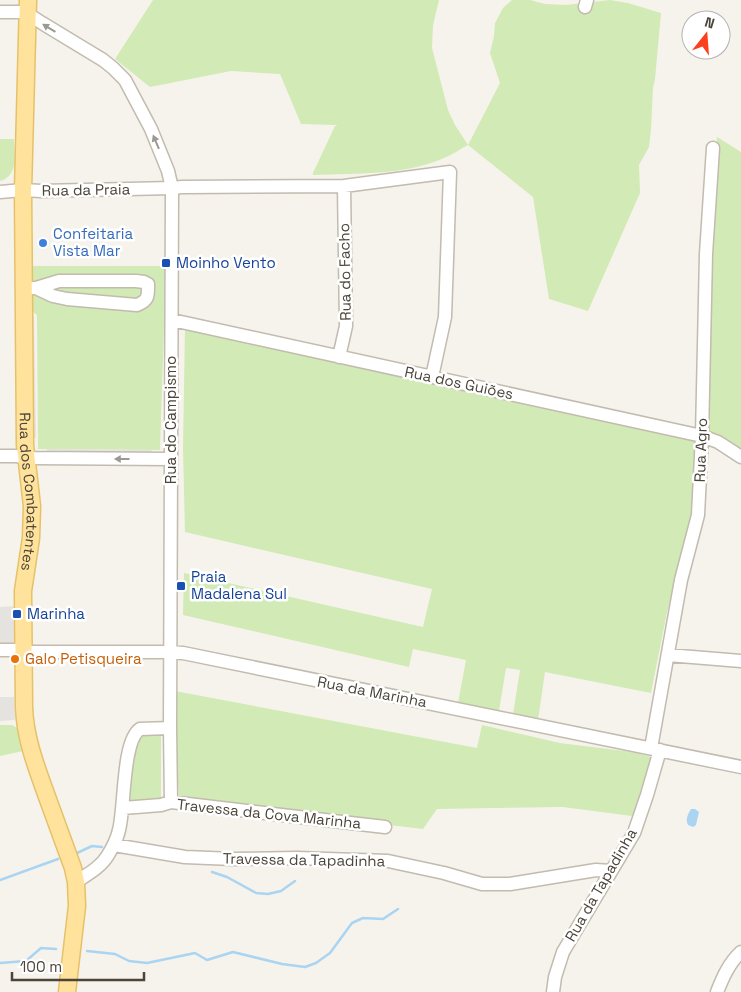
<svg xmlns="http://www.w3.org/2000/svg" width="741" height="992" font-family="'Space Grotesk',sans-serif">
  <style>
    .green { fill: #d2eab5 }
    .parking { fill: #e5e3e0 }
    .water { fill: #a9d4f2 }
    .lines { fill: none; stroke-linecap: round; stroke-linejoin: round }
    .stream { stroke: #a9d4f2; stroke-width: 2.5 }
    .minor-casing { stroke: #c2bbae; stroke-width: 15 }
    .major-casing { stroke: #e6c16a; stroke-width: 19 }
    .minor { stroke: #fff; stroke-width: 12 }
    .major { stroke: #ffe39c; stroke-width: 16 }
    .oneway { fill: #9c9892 }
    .shop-dot { fill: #3f7fe0; stroke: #fff; stroke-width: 2 }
    .transit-dot { fill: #1a4fb4; stroke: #fff; stroke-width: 2 }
    .food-dot { fill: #e8710a; stroke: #fff; stroke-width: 2 }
    .labels { text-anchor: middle; stroke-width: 5; stroke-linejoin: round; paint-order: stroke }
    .street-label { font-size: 15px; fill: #4b4439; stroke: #fff }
    .shop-label { font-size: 15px; fill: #366cbe; stroke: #fff; text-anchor: start }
    .transit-label { font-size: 15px; fill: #164399; stroke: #fff; text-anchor: start }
    .food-label { font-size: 15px; fill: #c56008; stroke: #fff; text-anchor: start }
  </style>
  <rect width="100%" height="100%" fill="#f6f3ec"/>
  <path class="green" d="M153,0H439L433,25L432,48L448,110L455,125L468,145L500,83L490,53L494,36L495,23L503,8L512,0H530L545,4L566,5L610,0L628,3L661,13L655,79L653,88L651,129L649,147L639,165L640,193L588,311L549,299L533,197L468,145C460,149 452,155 444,158C403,176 356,173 313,175V173L335,126H337L336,125L301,124L280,74L231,71L150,87L115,59Z
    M717,137L741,152V460L701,441L693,504L686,540L667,612L651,693L545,672L538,720L513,714L520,670L506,668L499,711L458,703L466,660L413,649L409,667L183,615L184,573L423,627L432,589L185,532L183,449L185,326L700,441Z
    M0,139H14C14,154 19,176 0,181Z
    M33,266H166L160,450L38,449L37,315L33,312L32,309Z
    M175,691L477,748L482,725L560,743L632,752L652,757L644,793L632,816L563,807L437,809L423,829L250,809L192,798L179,796L174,726Z
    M0,725H12L17,728L23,751L0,756Z
    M140,733L161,734V800L127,803L131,749Z"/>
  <path class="parking" d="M28,316H34L36,438H30Z
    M46,449L151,450L156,456L51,455Z
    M15,606L16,638L15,642L12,643H0V607Z
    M0,697H14L15,720L0,721Z"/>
  <path class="water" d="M691,809H695L699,812L696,825L693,827L688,825C685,819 688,814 691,809Z"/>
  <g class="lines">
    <path class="stream" d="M75,854L92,846L102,847
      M212,872L227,877L256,893L268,894L281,891L295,881
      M0,880L58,859
      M87,951L115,954L129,961L147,963L195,953L207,960L233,952L282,964L305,967L316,963L330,953L352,923L363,918L383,919L398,909
      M0,963L26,961L41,948L56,949"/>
    <defs>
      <path id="minor" d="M585,7L587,0
        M0,12H20L28,14L42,23L103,60L113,68L125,80L151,129L168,171L172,188L170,728L171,802
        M0,192L23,190L41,191L172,188L182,187L344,186L450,172L445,317L432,377
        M24,288H36L53,296L67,299L137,305C149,300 148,296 148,284L144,282L136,281H59L36,288
        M172,320L702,436L718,442L741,457
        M339,357L346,326L344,186
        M0,456H15L34,458L171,459
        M0,650H23L32,652H170L183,653L741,767
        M668,655L741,661
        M651,748L681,580L698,515L702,436L706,254L713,148
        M123,808L161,805L171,802L385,827
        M114,845L185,857L233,859L297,858L388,861L444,873L482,884H510L596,870L611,871
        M76,882C88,874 101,867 108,855C113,847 117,839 119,830C125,808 122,741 140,729L170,728
        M553,992L555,977L563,952L634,833L647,795L660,750
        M717,992C723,977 729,963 741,952"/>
      <g id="major">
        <path id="s1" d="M28,0L23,190L25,445L32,506L31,538L23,591L24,707C25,738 36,766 46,794C55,819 64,843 73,868L76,882L77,906L67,992"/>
      </g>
    </defs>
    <use href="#minor" class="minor-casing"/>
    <use href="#major" class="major-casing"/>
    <use href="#minor" class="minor"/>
    <use href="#major" class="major"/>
  </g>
  <defs><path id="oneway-solid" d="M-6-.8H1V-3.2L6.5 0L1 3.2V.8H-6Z" transform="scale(1.25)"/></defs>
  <g class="oneway">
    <use href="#oneway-solid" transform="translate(49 28) rotate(-149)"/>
    <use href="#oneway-solid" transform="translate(156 142) rotate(-113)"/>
    <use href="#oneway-solid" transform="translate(122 459) rotate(-180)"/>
  </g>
  <circle class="shop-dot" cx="43" cy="243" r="5"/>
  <g class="transit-dot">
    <rect x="161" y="258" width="10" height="10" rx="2.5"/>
    <rect x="176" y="581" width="10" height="10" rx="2.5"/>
    <rect x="12" y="609" width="10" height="10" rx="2.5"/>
  </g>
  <circle class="food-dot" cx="15" cy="659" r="5"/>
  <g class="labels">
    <g class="street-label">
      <text transform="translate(86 190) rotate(-1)" y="5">Rua da Praia</text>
      <text transform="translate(345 272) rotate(-91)" y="5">Rua do Facho</text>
      <text transform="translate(459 383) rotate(12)" y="5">Rua dos Guiões</text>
      <text transform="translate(171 420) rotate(-90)" y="5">Rua do Campismo</text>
      <text transform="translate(701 450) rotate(-88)" y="5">Rua Agro</text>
      <text dy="5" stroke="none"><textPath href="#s1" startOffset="492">Rua dos Combatentes</textPath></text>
      <text transform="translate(372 692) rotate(11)" y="5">Rua da Marinha</text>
      <text transform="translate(269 814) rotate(6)" y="5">Travessa da Cova Marinha</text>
      <text transform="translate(304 860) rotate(1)" y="5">Travessa da Tapadinha</text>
      <text transform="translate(601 885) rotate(-60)" y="5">Rua da Tapadinha</text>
    </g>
    <g class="shop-label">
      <text x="53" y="239">Confeitaria<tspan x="53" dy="17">Vista Mar</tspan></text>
    </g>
    <g class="transit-label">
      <text x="176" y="268">Moinho Vento</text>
      <text x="191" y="582">Praia<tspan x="191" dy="17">Madalena Sul</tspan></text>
      <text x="27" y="619">Marinha</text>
    </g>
    <g class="food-label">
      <text x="25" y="664">Galo Petisqueira</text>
    </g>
  </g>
  <g transform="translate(706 35) rotate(17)"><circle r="24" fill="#ffffff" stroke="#b7b4b0"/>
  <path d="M0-4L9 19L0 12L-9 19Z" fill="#fc3f1d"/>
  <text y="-8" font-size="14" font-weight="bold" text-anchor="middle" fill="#4b4439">N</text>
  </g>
  <path d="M12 972v8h132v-8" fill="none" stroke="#4b4439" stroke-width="2.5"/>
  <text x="20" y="972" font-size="15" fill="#4b4439" stroke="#ffffff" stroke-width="4" paint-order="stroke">100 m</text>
</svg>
